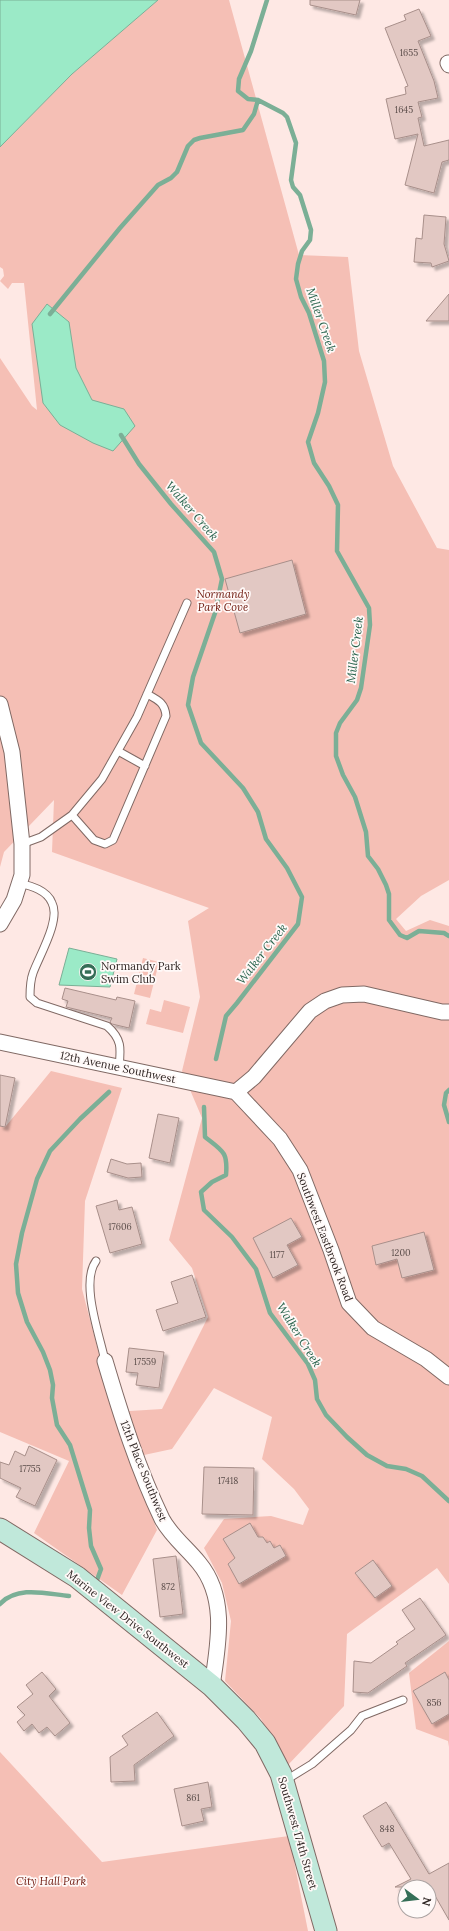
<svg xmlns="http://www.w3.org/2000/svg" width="449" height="1931" font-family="Lora,serif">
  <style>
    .green { fill: #f5bfb5 }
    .water { fill: #9beac7; stroke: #7baf96 }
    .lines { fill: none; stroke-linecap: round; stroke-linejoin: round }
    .stream { stroke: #7baf96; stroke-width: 4.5 }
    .building { fill: #e2c8c3; stroke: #a88f8a; filter: url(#shadow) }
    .lane-casing { stroke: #806964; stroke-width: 9 }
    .street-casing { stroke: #806964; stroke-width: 17 }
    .secondary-casing { stroke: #806964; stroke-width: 23 }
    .lane { stroke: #fff; stroke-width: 7 }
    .street { stroke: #fff; stroke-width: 15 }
    .secondary { stroke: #c0e8da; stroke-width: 21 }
    .labels { text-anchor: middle; stroke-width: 3.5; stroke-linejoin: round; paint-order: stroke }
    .number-label { font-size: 9px; fill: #5c4e4b }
    .park-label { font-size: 11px; font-style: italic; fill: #6d170b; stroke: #fff9f8 }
    .poi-label { font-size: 11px; fill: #2f2523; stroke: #fff9f8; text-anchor: start }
    .street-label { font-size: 11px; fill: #2f2523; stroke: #fff9f8 }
    .water-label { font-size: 12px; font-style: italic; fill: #29644d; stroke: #fff9f8 }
  </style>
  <defs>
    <filter id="shadow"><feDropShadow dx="3.5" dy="3.5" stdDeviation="1" flood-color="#0004"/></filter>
  </defs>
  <rect width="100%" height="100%" fill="#fee8e4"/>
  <path class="green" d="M158,0H229L299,255L348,257L359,351L393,466L437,548L449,550V880L421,896L396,919L406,931L430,920L449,926V1584L437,1568L347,1634L344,1706L287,1766L261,1719L225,1681L231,1621L222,1583L204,1548L224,1519L271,1516L303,1525L309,1509L294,1489L262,1459L272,1417L214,1388L172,1449L130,1458L157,1530L122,1595L34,1533L69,1461L0,1432V1125L6,1126L51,1071L122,1088L85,1201L82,1289L114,1412L162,1409L208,1317L192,1268L169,1240L202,1118L182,1071L200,997L188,921L209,908L52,852L54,800L4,852L0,867V358L32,406L37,410L24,283H12L8,289L0,281L4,276L3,269L0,267V147L72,74Z
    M143,958L159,962L150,998L134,994Z
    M164,1000L190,1007L183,1033L146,1024L150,1009L161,1012Z
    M449,1641V1747L448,1741L416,1729L409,1673Z
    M0,1752L102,1862L289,1836L308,1931H0Z"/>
  <path class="water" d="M0,0H158L72,74L0,147Z
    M47,304L69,322L76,368L92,400L124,409L135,426L113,451L93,443L60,425L43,403L32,324Z
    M69,948L117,959L110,987L59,985Z"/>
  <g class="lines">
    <path class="stream" d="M267,0L251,51L239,79L238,91L248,99L258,100L283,113L287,117L296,143L291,180L293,187L300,195L311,230L310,240L302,251L298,264L296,279L301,297L309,313L324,361L325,382L318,413L308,442L314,463L329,486L338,505L337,551L369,608L370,625L361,688L357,700L340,723L336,733V756L343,775L355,797L366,832L368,856L378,869L386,885L389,894V920L400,935L407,938L419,931L444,933L449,936
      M50,314L120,228L158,185L171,178L177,172L188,146L194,140L200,138L243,130L254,114L258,100
      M121,435L139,464L171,504L214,552L222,579L215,613L193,677L188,705L201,743L243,788L258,812L266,839L287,868L302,897L298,924L237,1003L226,1016L216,1059
      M449,1090L446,1093L444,1105L449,1122
      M204,1107L205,1137C223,1151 228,1152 226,1175L212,1182L201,1192L204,1210L232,1237L256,1269L270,1313L308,1364L315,1380L317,1399L326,1415L347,1437L367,1455L387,1466L406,1469L422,1476L449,1501
      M97,1580L101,1569L91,1546L89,1528L90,1510L70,1445L57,1425L52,1398L53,1385L50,1370L43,1352L27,1322L18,1293L16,1264L22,1233L37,1179L50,1151L80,1119L109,1092
      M0,1604C18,1585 47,1594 69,1596"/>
  </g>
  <path class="building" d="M310,0H360L356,15L310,5Z
    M419,9L431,36L418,41L434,81L438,98L418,102L422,117L418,118L424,146L449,140V160L442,162L434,193L405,185L418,134L395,139L386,99L406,94L405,87L408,86L385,28L406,20L404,15Z
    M424,215L446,217L444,244L449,261L432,267L431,263L414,262L416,238L422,239Z
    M449,294V321H426Z
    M292,560L306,614L240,633L225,579Z
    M65,988L116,1000L117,997L135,1001L129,1028L112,1024L110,1022L112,1018L66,1007L68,1001L62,999Z
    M0,1075L15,1078L5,1127L0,1126Z
    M158,1114L179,1118L170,1163L149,1158Z
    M111,1159L127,1164L141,1163L142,1177L128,1178L107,1172Z
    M117,1200L119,1210L132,1207L142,1244L110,1253L96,1206Z
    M291,1218L302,1237L287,1245L298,1265L273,1278L253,1238Z
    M424,1232L434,1270L402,1278L397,1259L376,1265L372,1246Z
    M192,1275L206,1317L163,1331L156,1310L178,1303L171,1282Z
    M129,1348L164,1352L159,1388L136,1385L138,1373L126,1372Z
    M29,1446L57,1460L35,1506L16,1497L21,1488L0,1478V1462L9,1465L15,1451L25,1456Z
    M204,1467L254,1468L253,1515L202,1514Z
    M250,1523L258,1537H263L267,1543L270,1541L274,1548L280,1545L286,1556L239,1584L228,1564L235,1558L223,1539Z
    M176,1556L183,1614L160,1617L153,1559Z
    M373,1560L392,1586L375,1598L355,1573Z
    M420,1598L446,1635L405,1663L407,1666L368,1693L353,1692L354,1661L371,1663L398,1644L396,1642L415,1629L402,1610Z
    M42,1672L56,1689L49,1696L70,1723L55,1736L47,1727L39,1733L32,1724L24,1731L17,1722L25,1715L17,1707L33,1694L26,1685Z
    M445,1672L449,1680V1714L432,1724L413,1691Z
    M157,1712L174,1736L134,1765L135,1781L111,1782L110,1757L128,1745L122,1736Z
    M208,1782L212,1807L201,1809L204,1821L182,1826L174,1789Z
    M386,1802L429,1874L449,1863V1920L430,1887H395L411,1879L389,1843L382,1847L363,1816Z"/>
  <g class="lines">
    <defs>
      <path id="lane" d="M118,751L145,766
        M72,815L94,840L105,844L113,840L166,716C165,703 158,700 147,694
        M22,844L41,837L72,815L102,779L137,717L187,603
        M19,883C31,886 47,890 52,903C61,920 39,956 33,973C30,981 30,989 30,997L37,1003L107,1026C122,1039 121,1048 119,1067
        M96,1261C80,1283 100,1336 105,1361
        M286,1780L312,1764L351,1730L362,1716L403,1700"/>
      <path id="street" d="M448,63L449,65
        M0,704L12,752L22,844V875L14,900L0,924
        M0,1042L236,1092
        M236,1092L280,1139L300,1170L331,1250L349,1303L373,1328L426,1359L449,1377
        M236,1092L254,1077L310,1011L325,1001L342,995L364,994L442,1012H449
        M105,1361C121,1415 138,1469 162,1519C171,1536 187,1548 199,1563C228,1598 218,1645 212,1686"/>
      <path id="secondary" d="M0,1529L77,1577L212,1686L246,1720L265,1743L281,1774L326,1931"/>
    </defs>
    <use href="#lane" class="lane-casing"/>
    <use href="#street" class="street-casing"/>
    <use href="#secondary" class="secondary-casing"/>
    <use href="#lane" class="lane"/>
    <use href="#street" class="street"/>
    <use href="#secondary" class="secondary"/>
  </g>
  <defs>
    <symbol id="stadium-disc" viewBox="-11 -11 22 22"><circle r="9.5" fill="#356e57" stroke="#fff9f8"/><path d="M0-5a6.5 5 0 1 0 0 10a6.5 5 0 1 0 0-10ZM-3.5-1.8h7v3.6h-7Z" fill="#fff"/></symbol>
  </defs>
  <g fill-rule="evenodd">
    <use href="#stadium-disc" x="78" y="962" width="20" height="20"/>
  </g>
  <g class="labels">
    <g class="number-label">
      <text x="409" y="56">1655</text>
      <text x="404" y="113">1645</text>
      <text x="120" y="1230">17606</text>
      <text x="401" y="1256">1200</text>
      <text x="277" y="1258">1177</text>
      <text x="145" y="1365">17559</text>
      <text x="30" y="1472">17755</text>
      <text x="228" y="1484">17418</text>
      <text x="168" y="1590">872</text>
      <text x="434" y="1706">856</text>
      <text x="193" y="1801">861</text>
      <text x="387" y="1832">848</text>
    </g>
    <g class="park-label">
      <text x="223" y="598">Normandy<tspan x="223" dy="13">Park Cove</tspan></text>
      <text x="51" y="1885">City Hall Park</text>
    </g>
    <g class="poi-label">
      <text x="101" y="970">Normandy Park<tspan x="101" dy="13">Swim Club</tspan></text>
    </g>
    <g class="street-label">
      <text transform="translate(118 1067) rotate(12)" y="4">12th Avenue Southwest</text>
      <text transform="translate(325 1237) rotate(69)" y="4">Southwest Eastbrook Road</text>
      <text transform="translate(144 1471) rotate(68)" y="4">12th Place Southwest</text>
      <text transform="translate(128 1619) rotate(38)" y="4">Marine View Drive Southwest</text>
      <text transform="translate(298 1833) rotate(74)" y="4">Southwest 174th Street</text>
    </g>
    <g class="water-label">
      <text transform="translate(321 320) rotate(71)" y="4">Miller Creek</text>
      <text transform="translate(192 511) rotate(49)" y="4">Walker Creek</text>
      <text transform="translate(355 650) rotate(-83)" y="4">Miller Creek</text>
      <text transform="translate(262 954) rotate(-52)" y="4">Walker Creek</text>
      <text transform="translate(299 1335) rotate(58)" y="4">Walker Creek</text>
    </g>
  </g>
  <g transform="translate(417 1899) rotate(105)"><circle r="19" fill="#fff9f8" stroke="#aca4a3"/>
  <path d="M0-3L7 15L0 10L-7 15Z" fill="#356e57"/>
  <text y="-6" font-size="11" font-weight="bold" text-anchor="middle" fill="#2f2523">N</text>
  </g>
</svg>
